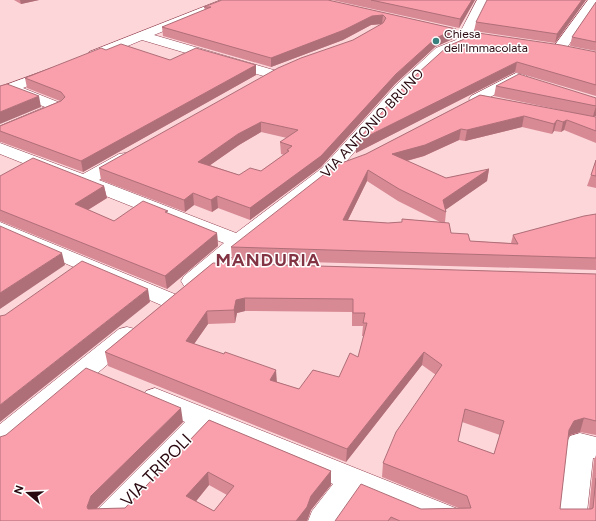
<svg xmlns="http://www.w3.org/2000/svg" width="596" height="521" font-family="Figtree,sans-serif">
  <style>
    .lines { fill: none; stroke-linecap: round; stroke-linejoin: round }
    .minor-casing { stroke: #924250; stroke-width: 1 }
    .minor { fill: #fff; fill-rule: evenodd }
    .wall { fill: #d78994; fill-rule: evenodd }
    .shaded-wall { fill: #af6f78 }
    .building { fill: #fa9fac; stroke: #af6f78; fill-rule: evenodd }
    .poi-dot { fill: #38807d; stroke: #fff; stroke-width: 1.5 }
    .labels { text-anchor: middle; stroke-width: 3; stroke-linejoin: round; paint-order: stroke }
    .far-poi-label { font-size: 12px; fill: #29080f; stroke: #fff; text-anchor: start }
    .street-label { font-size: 14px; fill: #29080f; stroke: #fff }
    .near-street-label { font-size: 17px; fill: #29080f; stroke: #fff }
    .district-label { font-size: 18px; font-weight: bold; letter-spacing: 1px; fill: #833444; stroke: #fff }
  </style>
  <rect width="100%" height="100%" fill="#fdd6da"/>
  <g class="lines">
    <defs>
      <path id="minor" d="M221,0H237L235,2L154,35L277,71L279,74L277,77L272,78L267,77L142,40L99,58H89L87,55L89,52Z
        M477,0H489L467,45L446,54L406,91L334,176L245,245L200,286L192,288L184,286L181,281L184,276L224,243L0,154V143L83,174L119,154L125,153L131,154L134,158L131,162L99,180L236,233L322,168L396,85L436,48L456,40Z
        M588,0H596V5L564,52H554L552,49Z
        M52,68L57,69L59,72L57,75L23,88L63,104L66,107L63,110L0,137V126L45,107L10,93L0,96V87Z
        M516,73L526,75L528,78L526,81L518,82L481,102L476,103L471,102L469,99L471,96Z
        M0,222L177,295L180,300L177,305L169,307L161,305L0,235Z
        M127,327L135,329L139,335L135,341L10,448L0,451V424L119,329Z
        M155,388L463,511L467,521H419L359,495L341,521H308L312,511L333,484L209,432L127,521H92L96,511L185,422L146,405L142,398L146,391Z
        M580,433L596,437V459L593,458L586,521H556L566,444L570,436Z"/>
    </defs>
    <use href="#minor" class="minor-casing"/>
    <use href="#minor" class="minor"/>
  </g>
  <path class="wall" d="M14,0H39L21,4Z
    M328,0L456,29L455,38L435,47L395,84L321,167L250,220L218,208L212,212L194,205L185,212L101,180L99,168L353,40L382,24L371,25L343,40L271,67L163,36L162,27L205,10L204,7ZM261,132L287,138L280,142L281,154L284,155L261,171L239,175L210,165L239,145Z
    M332,0H475L459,28Z
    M586,0L555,43L474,31L476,22Z
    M596,2V51L570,46L572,37Z
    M448,46L596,52V96L515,72L356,153V142Z
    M106,50L170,60L256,65V75L83,172L1,142H0V126L60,101L27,88L25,78Z
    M496,86L596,98V116H594L596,117V143L564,130L561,132L554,131L552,134L522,127L465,141L459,140L424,156L407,161L446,178L489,169L487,181L446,209V212L445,222L451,233L470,241L511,243L513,235L596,214V270L232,260L231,247L366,154L480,95L579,114L494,96ZM367,181L398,201L440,222L402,219V222L388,223L348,220Z
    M596,160V188L587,186L591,175Z
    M0,176L104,186L107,198L88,210L114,221L168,214L217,233L218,246L167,289L0,221Z
    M213,263L596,274V435L580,432L570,435L568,437L560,509H589L594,460L596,455V521H335L421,509H461L382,477L383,463L436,375L422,365L346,462L108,366L105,352ZM245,311L352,312V326H363L362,336H364L358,357L339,377L299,389L277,382L194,344L208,324L235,323L237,313ZM462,422L500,435L494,454L458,441Z
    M209,420L331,471V485L311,510L307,521H0L183,422L96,509L125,508ZM209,485L227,495L214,511L196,501Z"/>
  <path class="shaded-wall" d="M20,0H39L21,4Z
    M472,0H475L459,28L460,19Z
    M582,0H586L555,43L557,34Z
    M383,15L382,24L371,25L343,40L271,67V58L372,16Z
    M456,29L455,38L435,47L395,84L321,167L250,220V208L436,38Z
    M517,62L515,72L356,153V142Z
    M256,65V75L83,172L81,161Z
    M39,96L41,107L0,124V112Z
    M596,106V116H593Z
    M524,116L522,127L465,141L467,130Z
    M557,120L554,131L552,134L554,124Z
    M567,120L564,130L561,132L563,122Z
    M261,122V132L239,145L199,173L198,162L238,134Z
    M461,129L459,140L424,156L391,165L392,154Z
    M489,169L487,181L444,211L443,200Z
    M368,170L367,181L342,232L343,220Z
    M104,186L107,198L78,216L75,204Z
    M193,193L194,205L185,212L184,200Z
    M217,196L218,208L212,212L211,200Z
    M217,233L218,246L167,289L165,276Z
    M62,253L65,265L0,309V293Z
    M148,289L150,302L0,422V405Z
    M245,298V311L237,313L235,323L234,310L236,300Z
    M207,311L208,324L187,354L186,341Z
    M424,352L422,365L346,462L347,449Z
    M276,370L277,383L270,380Z
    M181,408L183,422L95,510L91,520L87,507L91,496Z
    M584,418L580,432L570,435L565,443L569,430L574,421Z
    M331,471V485L311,510L307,521H296L311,496Z
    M208,472L209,485L189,510L186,496Z"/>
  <path class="building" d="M222,0H328L456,29L436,38L396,74L321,156L250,208L217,196L211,200L193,193L184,200L99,168L278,68L301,58L353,40L383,23L386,18L383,15L372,16L344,30L271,58L162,27L211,7H204ZM261,122L298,130L280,142L292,146L287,150L289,151L261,171L250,168L239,175L198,162L238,134Z
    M371,0H472L460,19Z
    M487,0H582L557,34L476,22Z
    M596,2V42L572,37Z
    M471,32L561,45L596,52V85L517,62L356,142L408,82L448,46L469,37Z
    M121,44L170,60L196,48L256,65L81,161L0,131V126L61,101L65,97L61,92L25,78L101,48L106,50Z
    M519,74L596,98V106L496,86Z
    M7,84L39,96L0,112V86Z
    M480,95L596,117V131L567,120L563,122L557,120L554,124L524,116L467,130L461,129L425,145L392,154L446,178L489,169L443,200L446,212L399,189L368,170L343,220L388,223L402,222V219L449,223L451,233L468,234L470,241L518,244L513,235L584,216L596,214V258L231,247L336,165L366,154Z
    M33,158L104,186L75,204L114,221L143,201L168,211L165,212L217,233L165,276L0,210V176Z
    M596,160V176L591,175Z
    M0,226L62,253L0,293Z
    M82,261L148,289L0,405V316L5,315Z
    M213,263L596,274V421L584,418L574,421L569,430L560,509H591L593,508L596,478V521H400L391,517L388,521H335L361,484L421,509L471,508L467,496L383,463L396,432L442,365L424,352L347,449L105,352ZM245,298L353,299V313H365L363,323H367L358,357L350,353L339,377L313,370L299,389L270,380L276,370L225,352L224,354L186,341L207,311L234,310L236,300ZM465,409L504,421L494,454L458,441Z
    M86,368L181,408L91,496L87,507L88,509L125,508L209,420L331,471L311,496L307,507L296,521H0V437L6,435ZM208,472L234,486L214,511L186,496Z"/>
  <circle class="poi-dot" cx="436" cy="41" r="4"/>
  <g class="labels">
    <g class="far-poi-label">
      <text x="444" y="38">Chiesa<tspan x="444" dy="14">dell'Immacolata</tspan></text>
    </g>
    <g class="street-label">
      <text transform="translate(372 123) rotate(-47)" y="5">VIA ANTONIO BRUNO</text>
    </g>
    <g class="near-street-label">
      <text transform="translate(156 470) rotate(-46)" y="6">VIA TRIPOLI</text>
    </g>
    <g class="district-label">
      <text x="268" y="266">MANDURIA</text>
    </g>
  </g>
  <g transform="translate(28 493) rotate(289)" stroke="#ffffff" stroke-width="3" paint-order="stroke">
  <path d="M0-3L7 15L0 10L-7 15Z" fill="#29080f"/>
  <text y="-6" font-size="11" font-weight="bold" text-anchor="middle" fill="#29080f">N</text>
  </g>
</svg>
